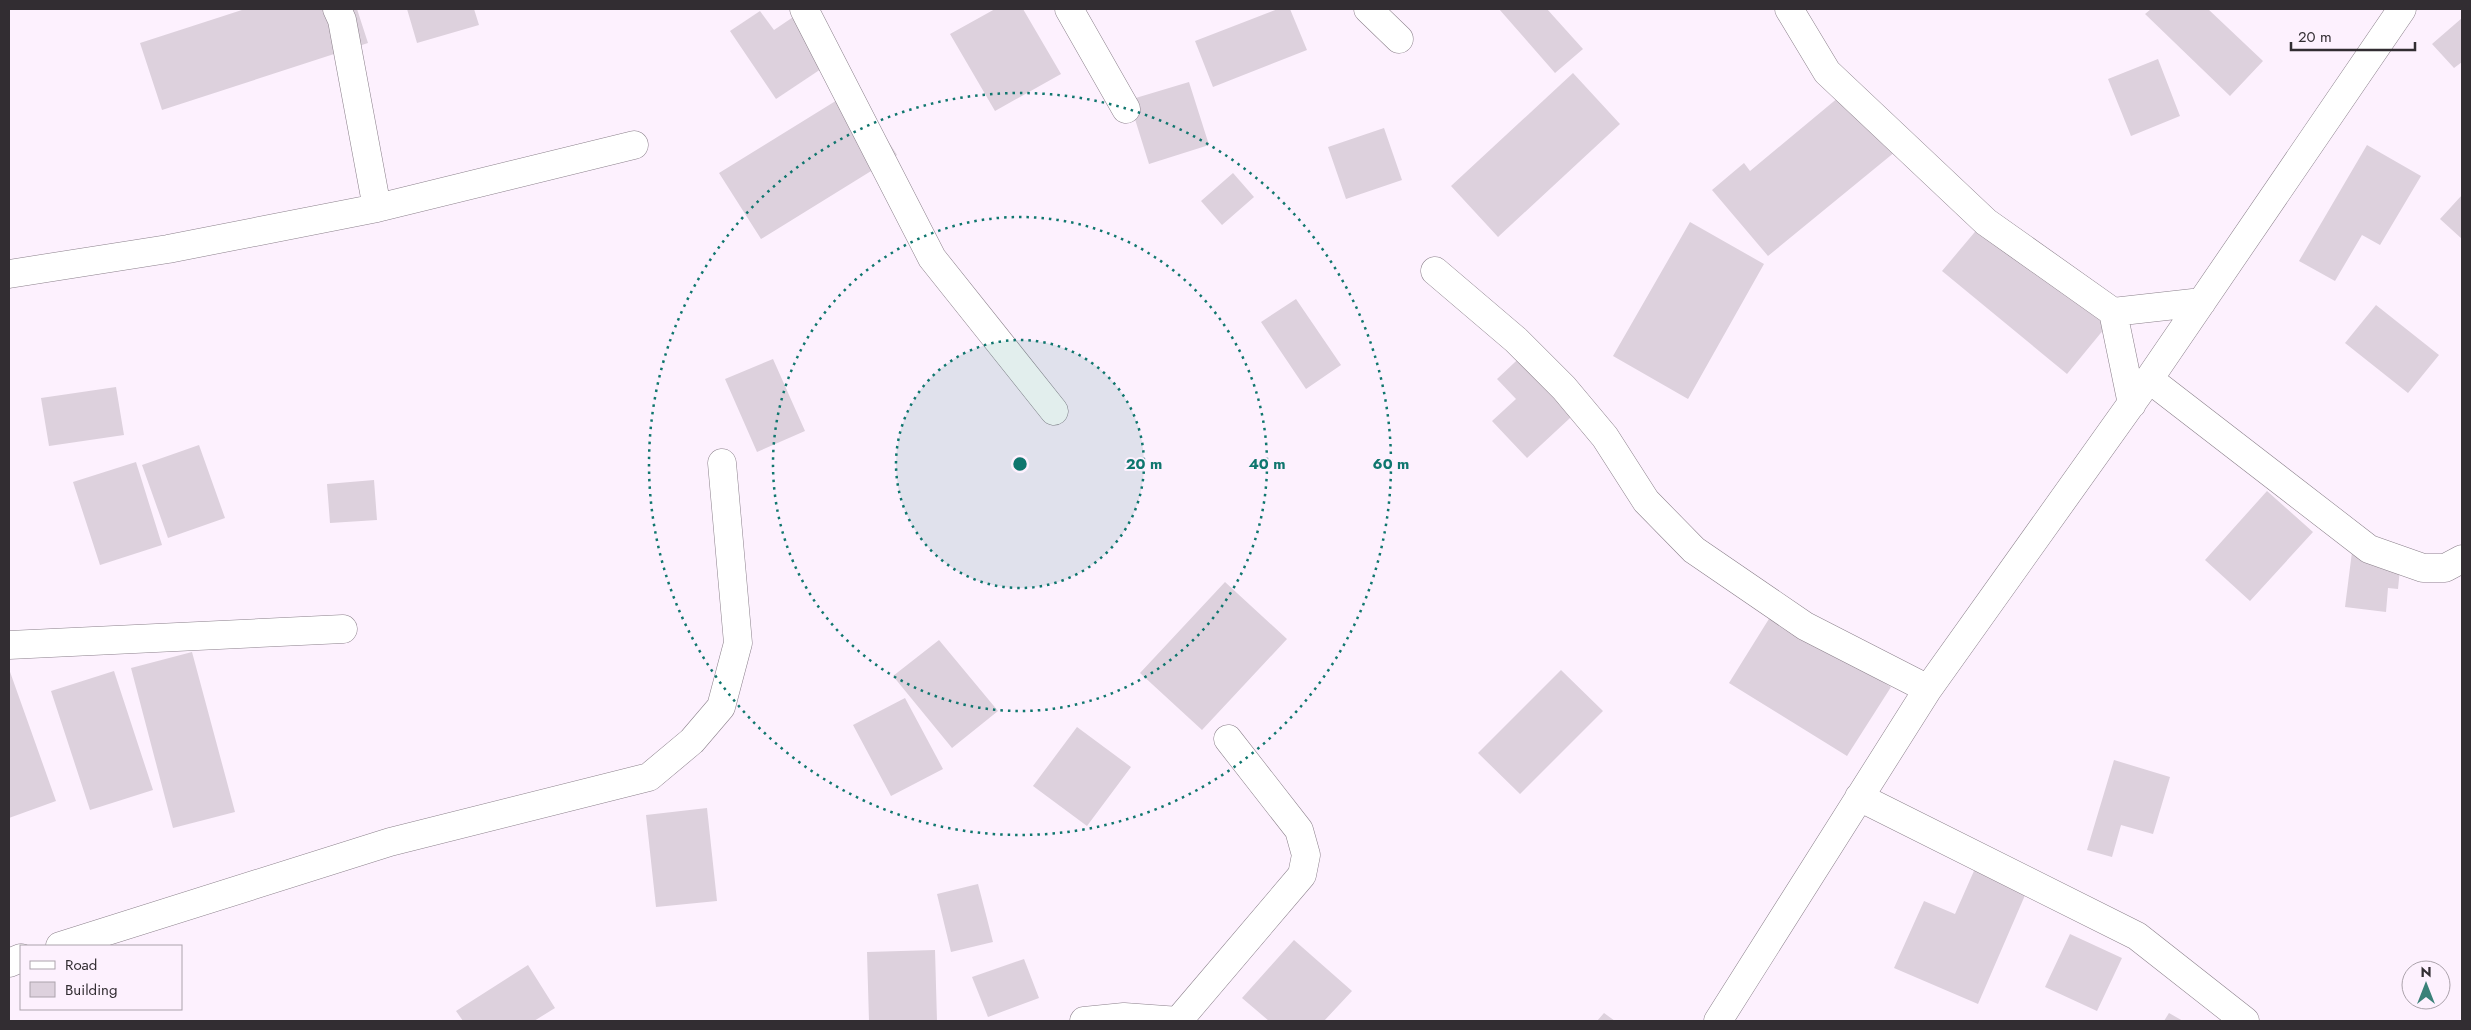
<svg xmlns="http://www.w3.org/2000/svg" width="2471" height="1030" font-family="Jost,sans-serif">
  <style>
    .building { fill: #ddd1dd }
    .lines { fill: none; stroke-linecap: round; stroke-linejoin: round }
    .minor-casing { stroke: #8b808b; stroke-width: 29 }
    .minor { stroke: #fff; stroke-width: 28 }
    .ring { fill: none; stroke: #0f766e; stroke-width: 2.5; stroke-dasharray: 2.5 5 }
    .centre { fill: #0f766e; stroke: #fdf1fe; stroke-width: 2.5 }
    .ring-label { font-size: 15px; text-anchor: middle; font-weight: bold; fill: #0f766e; stroke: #fdf1fe; stroke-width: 4; stroke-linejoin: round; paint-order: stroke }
  </style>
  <rect width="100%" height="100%" fill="#fdf1fe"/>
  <path class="building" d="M245,9H357L368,43L162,110L140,43Z
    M407,9H474L479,25L417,43Z
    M805,9L839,57L776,99L730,31L760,11L774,30Z
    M995,9H1023L1061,74L995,111L950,34Z
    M1278,9H1290L1307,50L1213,87L1195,41Z
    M1499,9H1547L1583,49L1555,73Z
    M2151,9H2208L2263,61L2230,96L2145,14Z
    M2462,18V62L2454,68L2432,44Z
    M2158,59L2180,116L2131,136L2108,79Z
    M1573,73L1620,124L1498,237L1451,186Z
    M1189,82L1209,145L1149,164L1129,100Z
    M1851,87L1901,147L1768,256L1712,190L1744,163L1750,171Z
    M855,89L897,155L761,239L719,173Z
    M1384,128L1402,180L1346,199L1328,147Z
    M2367,145L2421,176L2380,245L2362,235L2335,281L2299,261Z
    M1233,173L1254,197L1222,225L1201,201Z
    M2462,195V239L2440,219Z
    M1990,214L2114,317L2067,374L1942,271Z
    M1690,222L1764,264L1688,399L1613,356Z
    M1296,299L1341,365L1306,389L1261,322Z
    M2376,305L2439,355L2408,393L2345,343Z
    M1530,348L1584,405L1527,458L1492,421L1516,399L1497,379Z
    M773,359L805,431L757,452L725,379Z
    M116,387L124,435L49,446L41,398Z
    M199,445L225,518L168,538L142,465Z
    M136,462L162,545L100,565L73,482Z
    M374,480L377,520L330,523L327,484Z
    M2267,491L2313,532L2250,601L2205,560Z
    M2353,544L2402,549L2398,589L2388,588L2386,612L2345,607Z
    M1225,582L1287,639L1202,730L1140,673Z
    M1772,614L1891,687L1847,756L1729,683Z
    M939,640L998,711L952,748L893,676Z
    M192,652L235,812L173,828L131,668Z
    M9,669L56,801L9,818Z
    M1561,670L1603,711L1520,794L1478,753Z
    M114,671L153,790L90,810L51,691Z
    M905,698L943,769L891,796L853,725Z
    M1077,727L1131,767L1087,826L1033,786Z
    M2114,760L2170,777L2153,834L2121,825L2112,857L2087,850Z
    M707,808L717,901L656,907L646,815Z
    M1977,864L2029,886L1978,1004L1894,968L1924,901L1955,914Z
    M978,884L993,942L951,952L937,894Z
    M2070,934L2122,958L2097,1011L2045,987Z
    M1294,940L1352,991L1324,1021H1269L1242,998Z
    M935,950L937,1021H869L867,952Z
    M1024,959L1039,998L988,1017L972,977Z
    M528,965L555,1008L534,1021H463L456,1011Z
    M1604,1013L1615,1021H1597Z
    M2169,1013L2183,1021H2164Z"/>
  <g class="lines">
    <defs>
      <path id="minor" d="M337,9L342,20L377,208
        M804,9L932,258L1054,411
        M1069,9L1126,109
        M1368,9L1399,39
        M1789,9L1827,72L1986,222L2113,312L2202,302
        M1435,271L1516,340L1564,388L1605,437L1646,501L1694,550L1805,626L1928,689
        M9,274L168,249L377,208L634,145
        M2113,312L2132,404
        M2149,379L2369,549L2423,568H2445L2462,559
        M9,645L343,629
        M1859,797L2137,936L2245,1021
        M60,946L390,842L649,777L692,741L721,707L738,643L722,463
        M9,963L21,958
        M1084,1021L1124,1017L1179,1021
        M1178,1021L1302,875L1306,855L1299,830L1228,739
        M1718,1021L1928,689L2149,379L2402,9"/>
    </defs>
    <use href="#minor" class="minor-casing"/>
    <use href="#minor" class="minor"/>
  </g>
  <circle cx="1020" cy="464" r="124" fill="#0f766e" fill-opacity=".12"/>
  <g class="ring">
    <circle cx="1020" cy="464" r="124"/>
    <circle cx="1020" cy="464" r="247"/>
    <circle cx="1020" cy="464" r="371"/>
  </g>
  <circle cx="1020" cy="464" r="8" class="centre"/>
  <g class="ring-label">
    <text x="1144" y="469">20 m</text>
    <text x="1267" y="469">40 m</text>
    <text x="1391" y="469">60 m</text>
  </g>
  <rect width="2471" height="1030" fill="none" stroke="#322d32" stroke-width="20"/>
  <rect x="20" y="945" width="162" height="65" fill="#fdf1fe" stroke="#aca3ac"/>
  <rect x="30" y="961" width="25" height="8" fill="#ffffff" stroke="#aca3ac"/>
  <text x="65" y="970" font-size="15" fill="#322d32">Road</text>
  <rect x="30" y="982" width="25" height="15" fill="#ddd1dd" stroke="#aca3ac"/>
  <text x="65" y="995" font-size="15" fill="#322d32">Building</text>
  <g transform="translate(2426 985)"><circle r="24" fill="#fdf1fe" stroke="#aca3ac"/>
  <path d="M0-4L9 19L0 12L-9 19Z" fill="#3a8179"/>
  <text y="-8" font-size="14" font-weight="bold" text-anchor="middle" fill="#322d32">N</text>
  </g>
  <path d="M2291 42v8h124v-8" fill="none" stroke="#322d32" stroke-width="2.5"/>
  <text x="2298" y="42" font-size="15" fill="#322d32" stroke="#fdf1fe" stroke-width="4" paint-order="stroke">20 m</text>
</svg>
